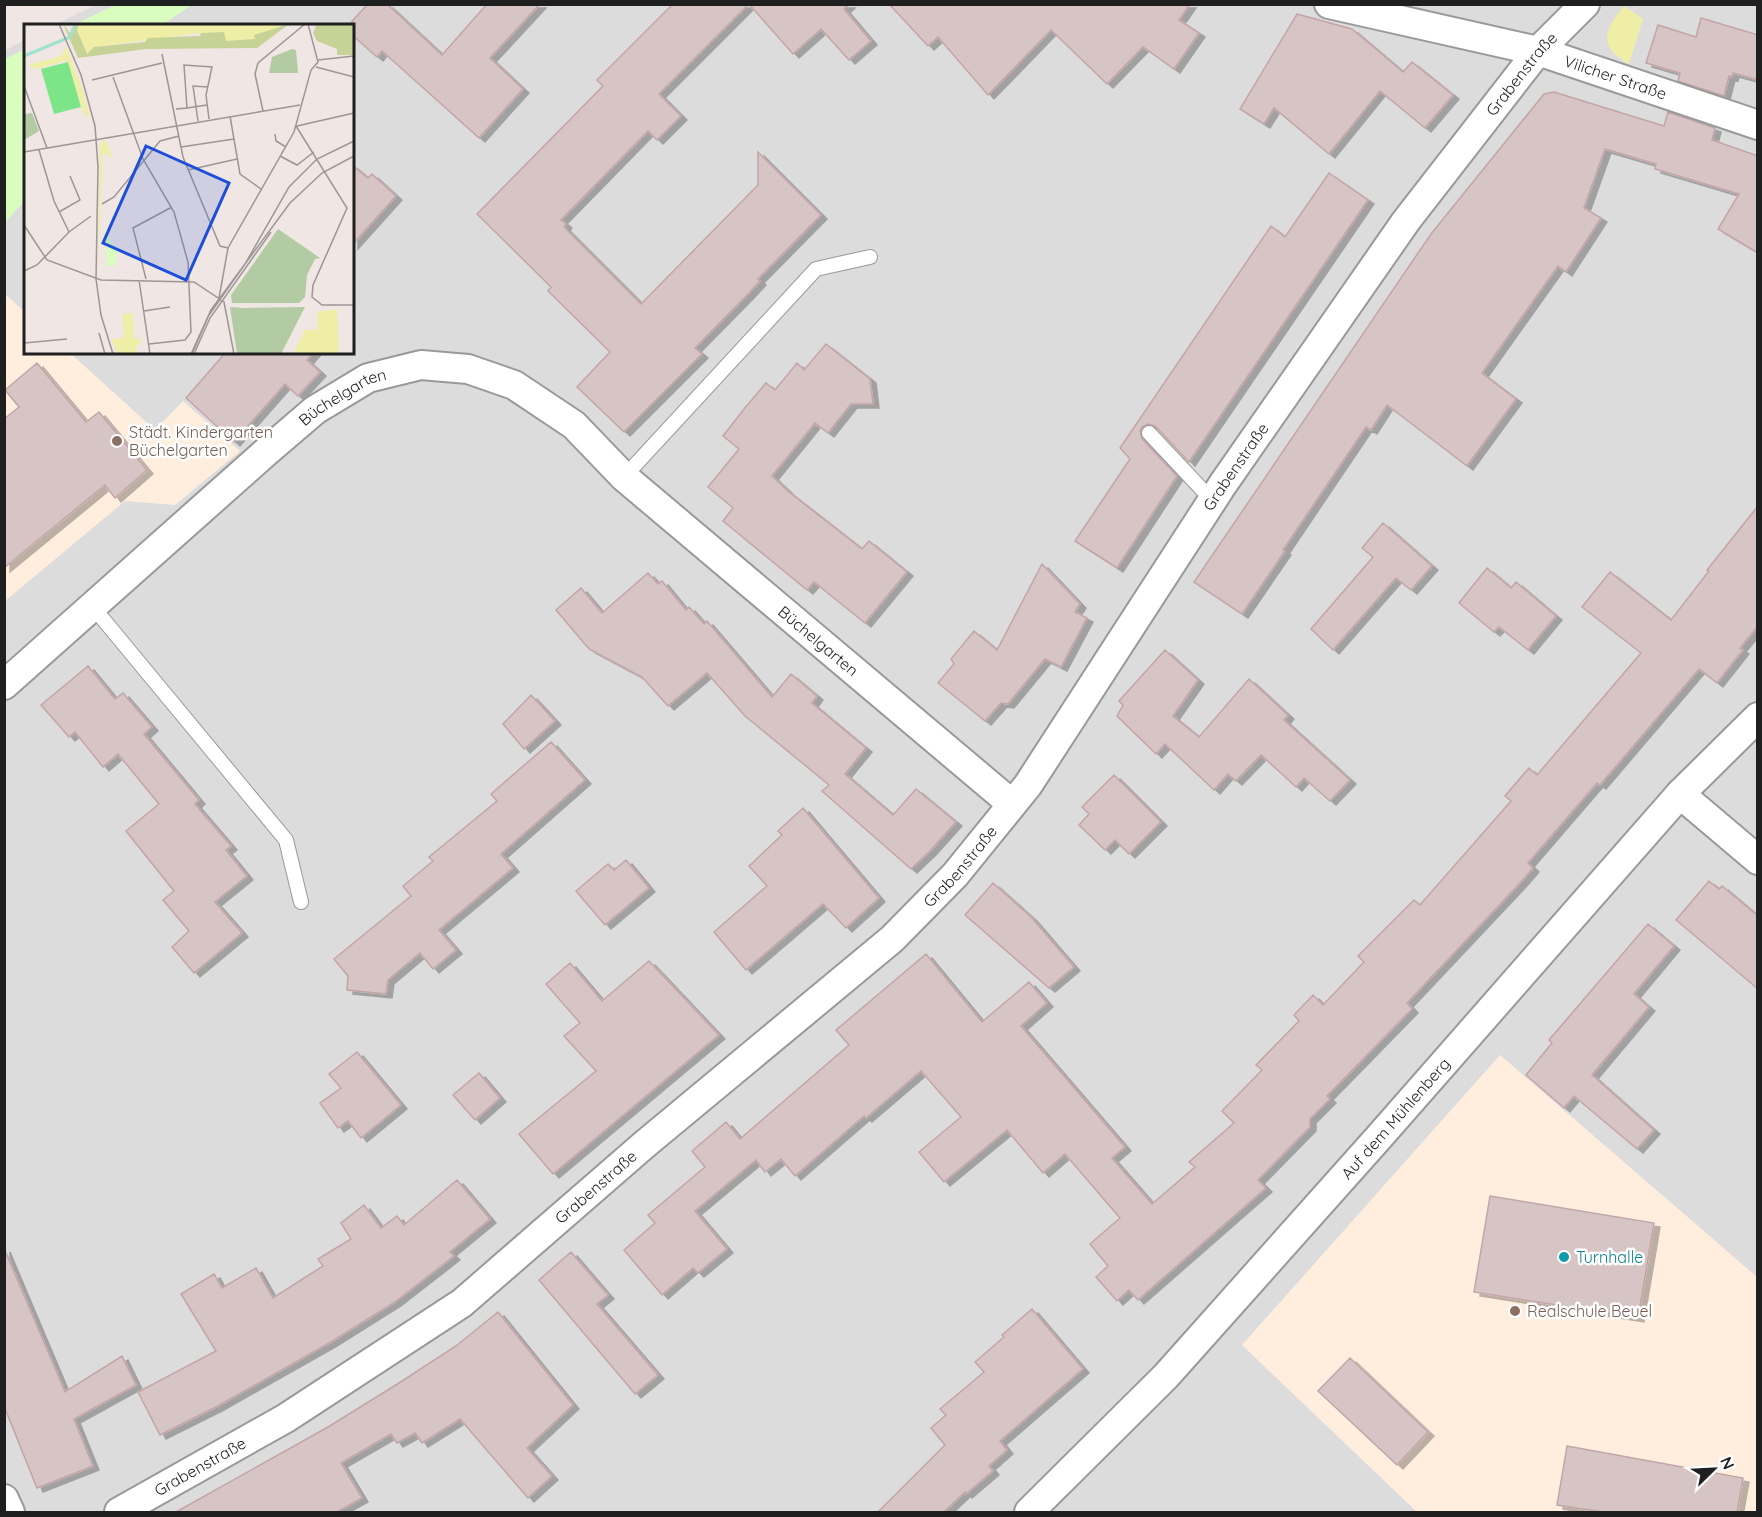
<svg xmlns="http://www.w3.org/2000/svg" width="1762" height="1517" font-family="Quicksand,sans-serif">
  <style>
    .residential { fill: #dddcdc }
    .education { fill: #ffeede }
    .grass { fill: #eeeea6 }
    .park { fill: #d9fdbe }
    .parking { fill: #dbdbdb }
    .building { fill: #d7c4c5; stroke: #c3a5a7; stroke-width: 1.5; filter: url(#shadow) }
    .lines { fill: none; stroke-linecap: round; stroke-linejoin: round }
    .lane-casing { stroke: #999; stroke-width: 16 }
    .street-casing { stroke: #999; stroke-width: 32 }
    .lane { stroke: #fff; stroke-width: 14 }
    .street { stroke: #fff; stroke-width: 28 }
    .education-dot { fill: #8d6e63; stroke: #fff; stroke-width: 2 }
    .culture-dot { fill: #0f9aa8; stroke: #fff; stroke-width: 2 }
    .labels { text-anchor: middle; stroke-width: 5; stroke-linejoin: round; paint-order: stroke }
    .street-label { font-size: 16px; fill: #1f1f1f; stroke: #fff }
    .education-label { font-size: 16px; fill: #785e54; stroke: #fff; text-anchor: start }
    .culture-label { font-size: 16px; fill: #0d838f; stroke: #fff; text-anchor: start }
    .inset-river { fill: none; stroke: #a1e1cf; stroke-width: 3 }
    .inset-road { fill: none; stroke: #9c9695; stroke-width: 1.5 }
    .view { fill: #1d4ed8; fill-opacity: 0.15; stroke: #1d4ed8; stroke-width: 3 }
    .inset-edge { fill: none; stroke: #1f1f1f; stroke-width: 3 }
  </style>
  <defs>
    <filter id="shadow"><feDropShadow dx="6" dy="4" stdDeviation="0" flood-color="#0004"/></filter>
  </defs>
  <rect width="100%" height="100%" fill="#f0e6e4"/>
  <path class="residential" d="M98,4L1757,5V1512H5V50L25,40L26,352H352V26L54,25Z"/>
  <path class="education" d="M4,293L25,312L26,352L70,353L155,430L183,401L240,451L175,505L125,501L5,601Z
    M1500,1055L1757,1277V1512H1417L1242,1345Z"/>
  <path class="grass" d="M1624,6L1643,19L1629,64C1597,47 1604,30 1624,6Z"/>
  <path class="park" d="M117,4H192V5L162,25H74Z
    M25,49V200L5,223V59Z"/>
  <path class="parking" d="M361,274L397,309L355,354L352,352L353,282Z
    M129,514L147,538L6,656L4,654L5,617Z"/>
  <path class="building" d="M368,4H387L442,55L487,4H540L490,58L523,89L479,138L382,51L377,57L352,35V21Z
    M673,4H749L659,94L681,116L657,140L648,131L561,220L566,224L564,227L641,304L758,185V152L821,215L758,279L760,281L749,293L695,348L702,354L624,432L577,387L610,352L548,291L551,287L477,214L603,86L597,80Z
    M749,4H849L844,9L871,41L849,60L821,29L793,54Z
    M889,4H1190L1179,20L1199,33L1174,69L1143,47L1107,84L1051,30L988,95L938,37L928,46Z
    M1297,14L1352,29L1403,72L1412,62L1453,95L1425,128L1380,91L1329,154L1274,108L1264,124L1240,109Z
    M1701,18L1758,35V80L1733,73L1732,77L1729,76L1724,96L1678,81L1680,73L1646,63L1658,25L1696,37Z
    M1554,92L1664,126L1668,112L1715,128L1712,140L1758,156V253L1718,229L1739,194L1655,169L1656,164L1605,149L1584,208L1601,218L1566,272L1558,266L1482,373L1516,399L1467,466L1387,405L1371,430L1366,427L1283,550L1285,551L1242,614L1194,582L1431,234L1544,94Z
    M352,165L368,178L372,174L396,196L352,245Z
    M1329,173L1368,200L1189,462L1155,426L1148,424L1142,427L1140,431L1142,439L1177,476L1117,568L1075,541L1130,459L1120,448L1271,226L1285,237Z
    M826,344L870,379L873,404H851L828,433L815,423L772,476L789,492L862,549L869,541L907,572L865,623L814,582L807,590L723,521L733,508L708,487L739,449L723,436L744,409L766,383L775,390L797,363L804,370Z
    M226,352H314L307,360L320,372L298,396L285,384L234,442L186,398Z
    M37,363L86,422L99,412L147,470L115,498L105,485L4,568V419L19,407L5,390Z
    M1758,506V626L1740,648L1743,650L1717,683L1699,669L1600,785L1597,783L1528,863L1533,868L1521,882L1407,1003L1412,1009L1327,1096L1330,1099L1310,1119V1127L1258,1180L1266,1188L1138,1300L1129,1290L1117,1301L1096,1277L1108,1266L1090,1244L1120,1218L1065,1154L1043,1173L1007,1130L944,1182L919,1152L961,1117L921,1071L866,1118L864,1116L795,1176L781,1159L765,1172L756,1160L695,1211L727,1249L698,1273L693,1268L662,1295L624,1250L655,1223L648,1215L705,1167L692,1151L726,1122L740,1139L849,1045L836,1030L926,954L982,1022L1029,982L1047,1003L1021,1026L1125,1147L1112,1158L1152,1204L1195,1167L1189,1162L1234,1123L1222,1111L1262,1070L1256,1065L1299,1021L1294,1015L1313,995L1323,1005L1364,962L1358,956L1414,900L1420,905L1511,801L1505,796L1529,768L1537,775L1641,653L1582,607L1610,572L1671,620L1709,571L1707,570Z
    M1383,523L1432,566L1411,590L1396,578L1333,650L1311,629L1373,557L1362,548Z
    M1042,564L1080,604L1075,612L1087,618L1061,667L1045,659L1008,704L1001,703L985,721L938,683L954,664L951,659L974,631L997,650Z
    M1487,568L1511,588L1516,582L1556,616L1528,650L1499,627L1494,632L1459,603Z
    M648,573L658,584L662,581L686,610L689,607L704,624L707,621L772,697L791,674L817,696L812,703L866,748L845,774L893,815L916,789L956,822L930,851L911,869L822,791L829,785L745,716L707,673L668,706L642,677L589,649L556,610L581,588L602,613Z
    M1165,650L1198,680L1173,716L1199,737L1249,679L1288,715L1284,720L1350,780L1330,801L1304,778L1296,787L1261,755L1236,781L1228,774L1214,790L1165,744L1156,754L1117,716L1123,705L1119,701Z
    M88,666L115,699L123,693L152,727L144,734L199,800L195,804L231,846L226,850L247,876L215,902L242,933L194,973L172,947L189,931L163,900L174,891L126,831L159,804L118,754L103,767L75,732L69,737L41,705Z
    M531,695L555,721L524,749L503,724Z
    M551,742L585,780L501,854L513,868L439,930L456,950L433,969L420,953L388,980L386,994L347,990L348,976L334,959L411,896L403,886L433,861L429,857L497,801L491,794Z
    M1114,775L1161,822L1129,854L1115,840L1105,850L1079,825L1089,814L1082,807Z
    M803,808L879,898L846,928L823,904L746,970L714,932L767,886L749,866L782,835L778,831Z
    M626,860L649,888L605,925L576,891L608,864L614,870Z
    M1709,881L1719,889L1722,886L1758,916V989L1676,920Z
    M993,883L1031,917L1074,967L1049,988L965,915Z
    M1648,924L1674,946L1634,994L1649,1007L1592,1075L1654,1130L1637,1149L1574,1096L1564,1108L1526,1075L1552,1043L1549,1040Z
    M649,961L719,1035L553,1174L519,1134L596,1071L564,1036L580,1023L546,984L570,963L602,1001Z
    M357,1052L401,1105L361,1138L348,1121L338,1128L320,1103L341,1088L329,1074Z
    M479,1073L500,1098L475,1120L453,1095Z
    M457,1180L490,1219L450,1252L454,1256L395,1302L331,1342L218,1406L160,1435L138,1392L216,1351L181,1294L214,1274L222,1288L256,1268L273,1298L323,1266L318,1259L351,1239L341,1223L364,1205L381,1228L397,1216L404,1225Z
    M1490,1196L1654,1223L1638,1318L1474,1292Z
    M4,1248L65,1392L122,1356L136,1385L74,1419L93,1466L37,1488L4,1406Z
    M571,1252L608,1295L597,1304L658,1375L635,1394L539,1280Z
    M1032,1309L1083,1369L1000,1441L1007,1450L989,1466L993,1471L966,1494L965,1492L944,1512H878L945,1445L931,1428L946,1415L940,1409L984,1372L975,1362L1004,1337L1002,1335Z
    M498,1312L573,1405L527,1448L552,1476L528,1498L460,1419L422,1443L415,1433L397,1443L391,1434L341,1463L362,1498L337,1512H176L328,1427L399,1383L456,1346Z
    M1350,1358L1428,1432L1397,1465L1318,1391Z
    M1567,1446L1743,1478L1737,1512H1603L1557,1505Z"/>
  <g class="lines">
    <defs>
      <path id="lane" d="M1149,433L1212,500
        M624,477L816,269L870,257
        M93,607L286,840L301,902"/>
      <g id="street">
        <path id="s1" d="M1329,4L1538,51L1758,125"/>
        <path id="s2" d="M4,685L266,452L315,410L368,378L421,365L468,369L514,385L574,425L624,477L1012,804"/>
        <path d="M1680,794L1758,860"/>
        <path d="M4,1499L10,1512"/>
        <path id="s3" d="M119,1512L286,1418L462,1303L645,1144L892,939L955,875L1028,785L1223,484L1406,221L1538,51L1585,4"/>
        <path id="s4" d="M1029,1512L1166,1376L1380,1136L1680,794L1758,717"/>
      </g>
    </defs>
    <use href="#lane" class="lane-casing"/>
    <use href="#street" class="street-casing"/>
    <use href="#lane" class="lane"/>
    <use href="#street" class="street"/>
  </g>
  <g class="education-dot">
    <circle cx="117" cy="441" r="6"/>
    <circle cx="1515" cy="1311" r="6"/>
  </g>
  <circle class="culture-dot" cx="1564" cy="1257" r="6"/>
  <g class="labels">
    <g class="street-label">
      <text dy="6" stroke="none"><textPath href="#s3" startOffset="2037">Grabenstraße</textPath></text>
      <text dy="6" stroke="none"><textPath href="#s1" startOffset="296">Vilicher Straße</textPath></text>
      <text dy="6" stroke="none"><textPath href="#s2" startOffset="446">Büchelgarten</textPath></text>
      <text dy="6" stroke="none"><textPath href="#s3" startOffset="1551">Grabenstraße</textPath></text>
      <text dy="6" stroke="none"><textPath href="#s2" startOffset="1026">Büchelgarten</textPath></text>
      <text dy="6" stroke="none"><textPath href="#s3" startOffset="1065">Grabenstraße</textPath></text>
      <text dy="6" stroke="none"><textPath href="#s4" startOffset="538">Auf dem Mühlenberg</textPath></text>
      <text dy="6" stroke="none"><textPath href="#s3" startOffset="579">Grabenstraße</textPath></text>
      <text dy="6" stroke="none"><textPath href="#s3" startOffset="93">Grabenstraße</textPath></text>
    </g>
    <g class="education-label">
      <text x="129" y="438">Städt. Kindergarten<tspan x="129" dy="18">Büchelgarten</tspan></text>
      <text x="1527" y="1317">Realschule Beuel</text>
    </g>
    <g class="culture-label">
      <text x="1576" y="1263">Turnhalle</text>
    </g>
  </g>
  <g transform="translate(24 24)">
    <rect width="330" height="330" fill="#f0e6e4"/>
    <path d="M55,0H258L250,8L231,11V15L202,17L177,9L70,23L63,30L53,6ZM42,22L59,67L66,96L59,88L43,36L14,45L4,41L37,32ZM79,117H82L89,135L79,128L74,245L76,122ZM313,286L315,330H269L281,306H293L294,287ZM109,289L110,315L116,314V321L112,322L113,330H94L87,315L100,314L98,290Z" fill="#eeeea6"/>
    <path d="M39,0L46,9L50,0H55L53,6L63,30L70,23L121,18L124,14L176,12L177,9L200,8L202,17L231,15L230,11L265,0L233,24L122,25L54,34ZM293,0H330V31H313V25L293,17L289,9Z" fill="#c7d296"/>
    <path d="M268,25L272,26L274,49H245L248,33ZM8,89L15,107L0,116V90ZM254,205L296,234L291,235L283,251L281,273L275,279H208L207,271ZM206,283L219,284L281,283L257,330H213Z" fill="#b2cba3"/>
    <path d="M82,208L93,228L92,241L83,242Z" fill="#d9fdbe"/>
    <path d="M44,38L57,83L30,90L17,45Z" fill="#7ce587"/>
    <path class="inset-river" d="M0,32L46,13L51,0"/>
    <path class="inset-road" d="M35,0L57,51L71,102L74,143L72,255L77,291L89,330M138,30L159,133L196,222L204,224M294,36L330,32M292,43L330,53M89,53L119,135L150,188L164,238L167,308L161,316L125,320M68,56L138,39M0,62L23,124M163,84L183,81M152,85L163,84L160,41L188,43L182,71L185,95M239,87L231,50L234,39L281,0M206,92L216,150L237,165M174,97L169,62L184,63M272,102L323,184L289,261L288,273L298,281H330M273,102L330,89M251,110L252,117L262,123M157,123L210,115M15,126L30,177L45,208M0,128L276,81M256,132L273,141L290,128M164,146L213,135M78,180L90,173L136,117L155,112M35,188L56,176L46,152M0,201L23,236L77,256L170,258L200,278L210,330M0,247L13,241L45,208L67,192M122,255L109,204L148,183M115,256L126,330M195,274L204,224L270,108L287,46L294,38L284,0M120,287L146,283M75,309L81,330M0,319L43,315M167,330L187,286L266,179L298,149L330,132M168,330L185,291L221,240L265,163L293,135L330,117M170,330L186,294L247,208"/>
    <path class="view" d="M122,122L205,159L162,256L79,219Z"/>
    <rect width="330" height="330" class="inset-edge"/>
  </g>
  <rect width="1762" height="1517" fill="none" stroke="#1f1f1f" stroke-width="12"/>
  <g transform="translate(1714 1469) rotate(66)" stroke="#ffffff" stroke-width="4.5" paint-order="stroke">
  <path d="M0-4.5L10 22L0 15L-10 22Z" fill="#1f1f1f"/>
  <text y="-9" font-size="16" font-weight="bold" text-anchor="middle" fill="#1f1f1f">N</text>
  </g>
</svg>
